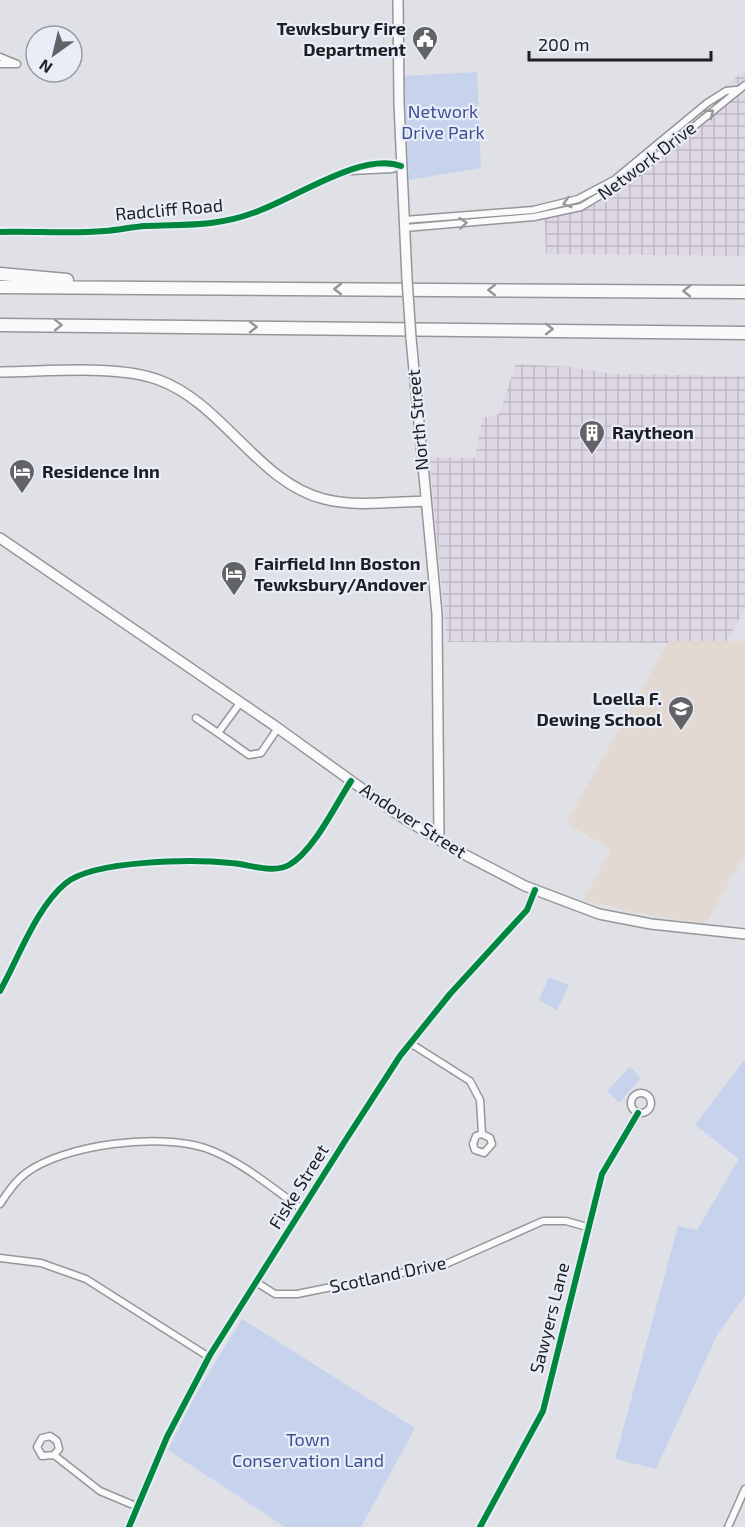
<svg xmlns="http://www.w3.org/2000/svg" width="745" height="1527" font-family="'Exo 2',sans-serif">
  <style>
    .industrial { fill: url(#industrial-grid) }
    .education { fill: #e2d9d3 }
    .green { fill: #c7d2ed }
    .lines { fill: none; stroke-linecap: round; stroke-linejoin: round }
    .minor-casing { stroke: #95969a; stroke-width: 9 }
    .secondary-casing { stroke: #95969a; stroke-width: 12 }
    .motorway-casing { stroke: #95969a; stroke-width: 15 }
    .minor { stroke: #fafafb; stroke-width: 6 }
    .secondary { stroke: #fafafb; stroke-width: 9 }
    .motorway { stroke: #fafafb; stroke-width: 12 }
    .secondary-bridge-casing { stroke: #95969a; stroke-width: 12; stroke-linecap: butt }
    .secondary-bridge { stroke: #fafafb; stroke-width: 9 }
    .cycleway-casing { stroke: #e9edf7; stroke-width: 10 }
    .cycleway { stroke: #00873e; stroke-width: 6 }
    .oneway { stroke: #97979a }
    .labels { text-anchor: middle; stroke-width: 4.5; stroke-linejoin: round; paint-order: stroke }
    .poi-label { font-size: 18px; font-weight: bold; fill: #1e1f23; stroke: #e9edf7; text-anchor: start }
    .park-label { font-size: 18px; fill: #3b5195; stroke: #e9edf7 }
    .street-label { font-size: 18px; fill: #1e1f23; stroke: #e9edf7 }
  </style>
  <defs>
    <pattern id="industrial-grid" width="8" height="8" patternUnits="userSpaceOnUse" patternTransform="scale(1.5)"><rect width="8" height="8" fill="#ded8e5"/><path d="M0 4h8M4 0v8" fill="none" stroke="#beb9c4"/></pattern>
  </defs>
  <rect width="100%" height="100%" fill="#dfe1e6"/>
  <path class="industrial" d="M745,70V256L546,254L544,205L581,196L612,180Z
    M516,364L572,367L613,374L745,376V608L726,643L447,642L429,457L475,458L482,418L499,414Z"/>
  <path class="education" d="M669,641H745V853L706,924L632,912L583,900L611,849L566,823Z"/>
  <path class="green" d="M477,72L481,168L409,180L404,76Z
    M549,977L569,985L557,1010L539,1000Z
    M745,1059V1296L717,1335L656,1469L615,1459L678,1226L697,1230L739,1159L695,1125Z
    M630,1067L641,1078L619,1103L607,1091Z
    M242,1319L415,1428L361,1527H285L168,1450L195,1396Z"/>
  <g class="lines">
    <defs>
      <path id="minor" d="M0,57L17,64
        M0,64H17
        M350,171L392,169L401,166
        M404,220L533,210L578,199L614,180L707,103L726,91L736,90
        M405,228L534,217L581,207L633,176L745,85
        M0,232C35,231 70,234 105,231C118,230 132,227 145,226C184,224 215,227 253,213C293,200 361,151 401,166
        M240,703L218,733L249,755L261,753L278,728
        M196,718L218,733
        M0,991C18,959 37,906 66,883C94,860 194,859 231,863C248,864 273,874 289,865C313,852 336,804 351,781
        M410,1043L470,1081L480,1100L482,1134L476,1136L473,1144L475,1150L484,1153L492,1144L490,1138L482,1134
        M631 1103a10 10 0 1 1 20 0a10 10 0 1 1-20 0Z
        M0,1204C7,1193 15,1181 26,1173C65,1144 159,1133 205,1148C240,1160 272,1188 302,1209
        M0,1258L41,1263L86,1279L209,1357
        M256,1282L275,1294H297L446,1264L543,1221H566L587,1227
        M54,1455L59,1449L57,1441L50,1436L42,1438L37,1447L42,1456L54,1455L100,1491L138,1507
        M129,1527L167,1437L210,1355L345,1141L400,1056L450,994L527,910L535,890
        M480,1527L543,1411L602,1174L638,1113
        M728,1527L745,1489"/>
      <path id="secondary" d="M398,0L399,103L407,279
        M411,338L437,614L439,840
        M0,372C45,372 118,364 159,380C222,403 259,483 324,499C355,507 393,502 425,501
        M0,538L275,726L400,816L452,848L525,886L599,914L651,924L745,934"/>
      <path id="motorway" d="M0,274L67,280
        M0,287L745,292
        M0,325L745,333"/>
    </defs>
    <use href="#minor" class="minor-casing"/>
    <use href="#secondary" class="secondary-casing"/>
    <use href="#motorway" class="motorway-casing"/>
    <use href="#minor" class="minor"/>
    <use href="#secondary" class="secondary"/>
    <use href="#motorway" class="motorway"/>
    <defs>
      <path id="secondary-bridge" d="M407,279L411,338"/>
    </defs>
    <use href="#secondary-bridge" class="secondary-bridge-casing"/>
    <use href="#secondary-bridge" class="secondary-bridge"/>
    <defs>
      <path id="cycleway" d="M0,232C35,231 70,234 105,231C118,230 132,227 145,226C184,224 215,227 253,213C293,200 361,151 401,166
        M0,991C18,959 37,906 66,883C94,860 194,859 231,863C248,864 273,874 289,865C313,852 336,804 351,781
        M129,1527L167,1437L210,1355L345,1141L400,1056L450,994L527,910L535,890
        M480,1527L543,1411L602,1174L638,1113"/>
    </defs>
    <use href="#cycleway" class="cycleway-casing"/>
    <use href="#cycleway" class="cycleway"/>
  </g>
  <defs><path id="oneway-chevron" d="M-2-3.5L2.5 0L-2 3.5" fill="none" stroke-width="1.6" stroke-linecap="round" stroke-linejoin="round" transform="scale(1.5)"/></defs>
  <g class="oneway">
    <use href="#oneway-chevron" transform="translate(710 113) rotate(-38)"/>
    <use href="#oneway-chevron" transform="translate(567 203) rotate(164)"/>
    <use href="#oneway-chevron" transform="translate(463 223) rotate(-5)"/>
    <use href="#oneway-chevron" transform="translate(338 289) rotate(-180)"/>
    <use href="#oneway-chevron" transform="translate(492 290) rotate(-180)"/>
    <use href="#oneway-chevron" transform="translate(687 291) rotate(-180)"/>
    <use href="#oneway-chevron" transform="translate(58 325)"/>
    <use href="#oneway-chevron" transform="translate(253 327)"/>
    <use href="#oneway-chevron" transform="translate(549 329)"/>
  </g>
  <defs>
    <symbol id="civic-pin" viewBox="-11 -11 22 30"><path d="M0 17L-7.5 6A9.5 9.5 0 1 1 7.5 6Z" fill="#626367" stroke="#e9edf7"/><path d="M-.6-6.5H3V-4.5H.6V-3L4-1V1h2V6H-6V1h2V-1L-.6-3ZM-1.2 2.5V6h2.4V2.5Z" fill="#fff"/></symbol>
    <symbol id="building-pin" viewBox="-11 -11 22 30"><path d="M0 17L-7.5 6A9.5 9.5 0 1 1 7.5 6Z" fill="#626367" stroke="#e9edf7"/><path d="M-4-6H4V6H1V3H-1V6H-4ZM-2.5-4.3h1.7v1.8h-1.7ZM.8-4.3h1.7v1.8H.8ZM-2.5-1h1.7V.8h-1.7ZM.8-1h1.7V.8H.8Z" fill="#fff"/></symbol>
    <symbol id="hotel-pin" viewBox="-11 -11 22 30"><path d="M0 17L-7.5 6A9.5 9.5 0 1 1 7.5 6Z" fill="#626367" stroke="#e9edf7"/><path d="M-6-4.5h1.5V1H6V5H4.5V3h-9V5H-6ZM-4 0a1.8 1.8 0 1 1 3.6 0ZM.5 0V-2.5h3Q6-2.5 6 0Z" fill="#fff"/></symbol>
    <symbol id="school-pin" viewBox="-11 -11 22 30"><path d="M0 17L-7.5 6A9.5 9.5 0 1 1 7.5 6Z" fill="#626367" stroke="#e9edf7"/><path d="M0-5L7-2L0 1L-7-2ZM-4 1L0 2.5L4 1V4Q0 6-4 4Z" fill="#fff"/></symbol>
  </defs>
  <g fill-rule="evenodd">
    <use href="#civic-pin" x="410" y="24" width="30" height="40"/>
    <use href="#building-pin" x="577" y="418" width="30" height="40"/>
    <use href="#hotel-pin" x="7" y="457" width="30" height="40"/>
    <use href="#hotel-pin" x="219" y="559" width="30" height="40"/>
    <use href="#school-pin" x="666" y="694" width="30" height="40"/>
  </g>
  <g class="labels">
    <g class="poi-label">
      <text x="406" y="35" text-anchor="end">Tewksbury Fire<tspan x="406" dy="21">Department</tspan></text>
      <text x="612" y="439">Raytheon</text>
      <text x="42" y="478">Residence Inn</text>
      <text x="254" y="570">Fairfield Inn Boston<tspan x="254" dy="21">Tewksbury/Andover</tspan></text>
      <text x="662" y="705" text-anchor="end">Loella F.<tspan x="662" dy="21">Dewing School</tspan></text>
    </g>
    <g class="park-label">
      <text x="443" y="118">Network<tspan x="443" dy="21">Drive Park</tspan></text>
      <text x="308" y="1446">Town<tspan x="308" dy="21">Conservation Land</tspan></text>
    </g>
    <g class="street-label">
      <text transform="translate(647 161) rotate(-37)" y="6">Network Drive</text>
      <text transform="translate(169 210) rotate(-5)" y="6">Radcliff Road</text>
      <text transform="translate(418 420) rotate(-95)" y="6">North Street</text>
      <text transform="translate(413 821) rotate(33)" y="6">Andover Street</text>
      <text transform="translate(299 1187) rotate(-58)" y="6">Fiske Street</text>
      <text transform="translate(388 1275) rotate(-12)" y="6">Scotland Drive</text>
      <text transform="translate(550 1318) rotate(-76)" y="6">Sawyers Lane</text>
    </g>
  </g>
  <g transform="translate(54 54) rotate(214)"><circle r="28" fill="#e9edf7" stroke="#989ba2" stroke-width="1.5"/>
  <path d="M0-4.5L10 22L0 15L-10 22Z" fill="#626367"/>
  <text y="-9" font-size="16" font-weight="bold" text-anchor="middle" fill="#1e1f23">N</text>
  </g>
  <path d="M529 51v9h182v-9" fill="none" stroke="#1e1f23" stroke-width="3"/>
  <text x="538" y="51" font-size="18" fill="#1e1f23" stroke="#e9edf7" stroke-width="4.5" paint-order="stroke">200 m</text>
</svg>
